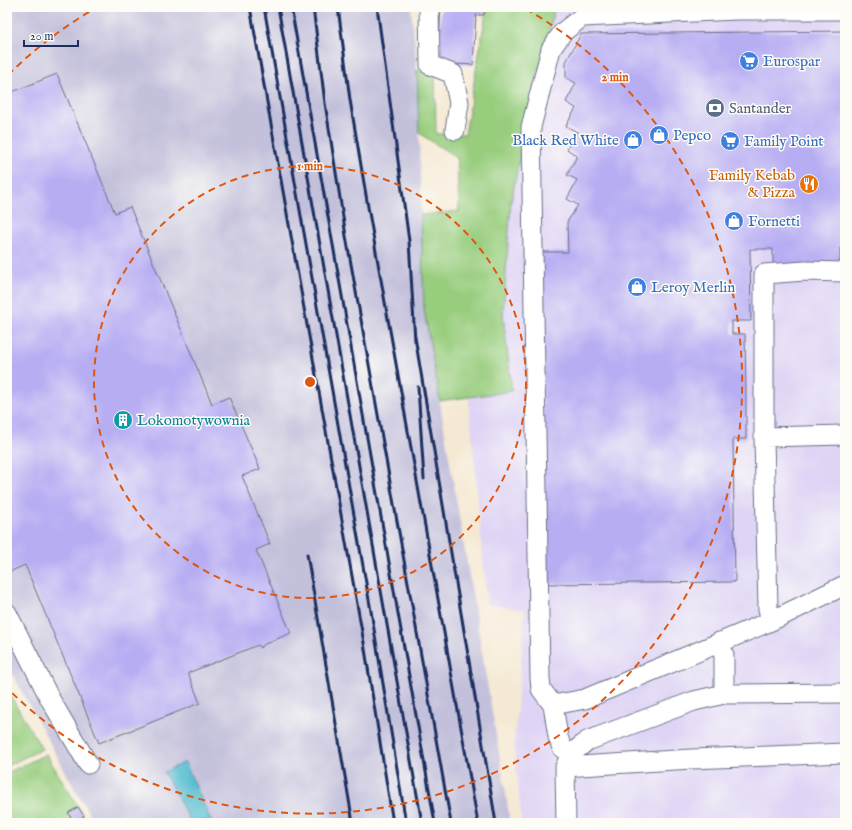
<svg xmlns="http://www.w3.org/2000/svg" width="852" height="830" font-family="'IM FELL English',serif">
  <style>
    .built { fill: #dfd4f5 }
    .industrial { fill: #c3c0db }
    .green { fill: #98cd7e; stroke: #5a7e6e }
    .water { fill: #53bcd0; stroke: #377697 }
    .building { fill: #b7adf3 }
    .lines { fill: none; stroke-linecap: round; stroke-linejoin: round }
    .minor-casing { stroke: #677087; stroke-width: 21 }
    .minor { stroke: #fff; stroke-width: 19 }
    .rail { stroke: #1b2f5e; stroke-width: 3 }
    .ring { fill: none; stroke: #de5710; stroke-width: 2; stroke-dasharray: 7 5 }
    .labels { text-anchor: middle; stroke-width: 3; stroke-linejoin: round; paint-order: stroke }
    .shop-label { font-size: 15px; fill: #366cbe; stroke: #fdfcf7; text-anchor: start }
    .service-label { font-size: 15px; fill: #4e5e75; stroke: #fdfcf7; text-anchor: start }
    .food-label { font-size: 15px; fill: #c56008; stroke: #fdfcf7; text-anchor: end }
    .culture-label { font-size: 15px; fill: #0d838f; stroke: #fdfcf7; text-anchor: start }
    .centre { fill: #de5710; stroke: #fdfcf7; stroke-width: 2 }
    .ring-label { font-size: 12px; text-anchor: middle; font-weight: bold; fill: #de5710; stroke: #fdfcf7; stroke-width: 3; stroke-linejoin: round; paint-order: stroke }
  </style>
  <rect width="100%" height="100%" fill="#fdfcf7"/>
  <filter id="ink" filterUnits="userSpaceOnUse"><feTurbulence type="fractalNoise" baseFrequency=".025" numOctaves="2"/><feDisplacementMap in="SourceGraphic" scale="8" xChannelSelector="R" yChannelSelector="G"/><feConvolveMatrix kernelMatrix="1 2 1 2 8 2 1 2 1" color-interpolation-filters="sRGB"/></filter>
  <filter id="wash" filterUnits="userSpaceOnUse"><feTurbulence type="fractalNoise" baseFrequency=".012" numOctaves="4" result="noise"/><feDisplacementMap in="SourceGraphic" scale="16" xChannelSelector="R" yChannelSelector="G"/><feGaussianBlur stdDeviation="0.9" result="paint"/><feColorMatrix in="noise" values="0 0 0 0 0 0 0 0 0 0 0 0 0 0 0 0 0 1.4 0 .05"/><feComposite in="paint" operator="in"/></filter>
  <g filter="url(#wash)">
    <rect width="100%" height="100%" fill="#f5e9d3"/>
    <path class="built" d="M551,7H845V823H522L514,746L525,610L487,604L466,368L524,72Z"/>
    <path class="industrial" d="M7,7H411L417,70L424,309L506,794L510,823H95L78,795L7,664Z"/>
    <path class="green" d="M487,7H555L530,104L511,202L503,315L512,391L440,401L424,309L421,215L459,211L457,158L419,133L417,70L435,76L436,134H465Z
      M7,690L42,749L7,766Z
      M46,754L88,823H7V773Z"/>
    <path class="water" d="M185,762L212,823H191L164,772Z"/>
    <g id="blocks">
      <path class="building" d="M441,7H484V15H476L473,65L438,63Z
        M845,31V248H840V267L773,268V249H750L751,321H732V334H745L746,393V439H733L735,582L545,584L541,252H568L567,222L578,205L567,199L577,180L567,175L577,156L567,149L577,132L566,126L576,108L566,102L576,83L566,78V62L581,34Z
        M57,74L115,213L130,207L212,404L229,397L260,469L242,476L270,544L256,550L291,633L265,644L260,648L258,645L188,673L200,703L99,743L25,565L7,573V94Z
        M78,807L84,816L74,822L68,813Z"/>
    </g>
  </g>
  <g filter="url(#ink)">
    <use href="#blocks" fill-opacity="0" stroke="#677087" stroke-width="1"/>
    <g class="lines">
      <defs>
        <path id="minor" d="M429,7L430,65L453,74L459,103L455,130
          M764,437L845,435
          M7,613L50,699L88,764
          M771,621L768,609L764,437V274L805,271L845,272
          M719,642L724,655V694
          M553,705L585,699L771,621L845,585
          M571,754L562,748L558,737L553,705L541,689L540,678L531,127L551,49L563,32L582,17L737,10H845
          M565,767L691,759L845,753
          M566,823L565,767L571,754L587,741L694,701L724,694L845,693"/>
      </defs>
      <use href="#minor" class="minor-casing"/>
      <use href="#minor" class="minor"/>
      <path class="rail" d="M250,7L364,643L393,823
        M264,7L371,611L406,823
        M278,7L422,823
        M291,7L435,823
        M313,7L325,103L346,236L451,823
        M338,7L350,100L368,207L478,823
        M377,7L409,241L415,341
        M415,337L496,823
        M418,387L424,479
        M307,554L353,823"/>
    </g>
  </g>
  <g class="ring">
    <circle cx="310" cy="382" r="216"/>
    <path d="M8 75A431 431 0 0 1 94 9M526 9A431 431 0 1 1 8 689"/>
  </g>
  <defs>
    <symbol id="supermarket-disc" viewBox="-11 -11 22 22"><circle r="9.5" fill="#3f7fe0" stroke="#fdfcf7"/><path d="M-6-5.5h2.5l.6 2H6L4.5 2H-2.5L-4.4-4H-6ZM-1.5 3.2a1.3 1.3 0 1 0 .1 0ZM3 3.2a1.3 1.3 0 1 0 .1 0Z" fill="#fff"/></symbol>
    <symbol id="bank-disc" viewBox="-11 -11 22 22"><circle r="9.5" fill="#5c6f8a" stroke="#fdfcf7"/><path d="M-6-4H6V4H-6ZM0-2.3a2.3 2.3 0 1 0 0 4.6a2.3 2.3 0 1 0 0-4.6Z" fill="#fff"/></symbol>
    <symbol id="shop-disc" viewBox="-11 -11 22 22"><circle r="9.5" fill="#3f7fe0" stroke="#fdfcf7"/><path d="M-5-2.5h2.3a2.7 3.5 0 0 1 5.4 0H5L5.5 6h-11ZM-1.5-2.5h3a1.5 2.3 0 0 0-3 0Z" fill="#fff"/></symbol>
    <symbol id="restaurant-disc" viewBox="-11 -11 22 22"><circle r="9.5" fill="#e8710a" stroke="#fdfcf7"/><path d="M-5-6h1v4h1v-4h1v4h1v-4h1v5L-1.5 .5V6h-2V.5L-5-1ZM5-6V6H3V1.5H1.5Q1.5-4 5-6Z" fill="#fff"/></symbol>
    <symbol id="building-disc" viewBox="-11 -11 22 22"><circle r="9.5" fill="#0f9aa8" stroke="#fdfcf7"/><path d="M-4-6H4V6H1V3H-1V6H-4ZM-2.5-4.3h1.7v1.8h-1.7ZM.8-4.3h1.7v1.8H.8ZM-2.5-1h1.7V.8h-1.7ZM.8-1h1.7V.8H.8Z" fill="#fff"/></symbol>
  </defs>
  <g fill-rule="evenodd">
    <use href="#supermarket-disc" x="738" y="50" width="22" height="22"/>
    <use href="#bank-disc" x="704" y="97" width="22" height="22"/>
    <use href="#shop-disc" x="648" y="124" width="22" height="22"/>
    <use href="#shop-disc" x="622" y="129" width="22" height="22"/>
    <use href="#supermarket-disc" x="719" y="130" width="22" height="22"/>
    <use href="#restaurant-disc" x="798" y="173" width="22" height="22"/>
    <use href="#shop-disc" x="723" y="210" width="22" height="22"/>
    <use href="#shop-disc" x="626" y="276" width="22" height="22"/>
    <use href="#building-disc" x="112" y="409" width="22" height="22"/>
  </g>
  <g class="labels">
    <g class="shop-label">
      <text x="763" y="66">Eurospar</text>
      <text x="673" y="140">Pepco</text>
      <text x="619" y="145" text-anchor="end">Black Red White</text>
      <text x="744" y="146">Family Point</text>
      <text x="748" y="226">Fornetti</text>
      <text x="651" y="292">Leroy Merlin</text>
    </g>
    <g class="service-label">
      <text x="729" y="113">Santander</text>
    </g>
    <g class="food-label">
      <text x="795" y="180">Family Kebab<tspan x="795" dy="17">&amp; Pizza</tspan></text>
    </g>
    <g class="culture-label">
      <text x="137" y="425">Lokomotywownia</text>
    </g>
  </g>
  <circle cx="310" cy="382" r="6" class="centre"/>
  <g class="ring-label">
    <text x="615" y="81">2 min</text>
    <text x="310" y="170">1 min</text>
  </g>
  <rect width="852" height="830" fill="none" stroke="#fdfcf7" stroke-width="24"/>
  <path d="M24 40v6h54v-6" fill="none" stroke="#1b2f5e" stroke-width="2"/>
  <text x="30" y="40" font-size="12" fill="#1b2f5e" stroke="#fdfcf7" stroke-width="3" paint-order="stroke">20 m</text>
</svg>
